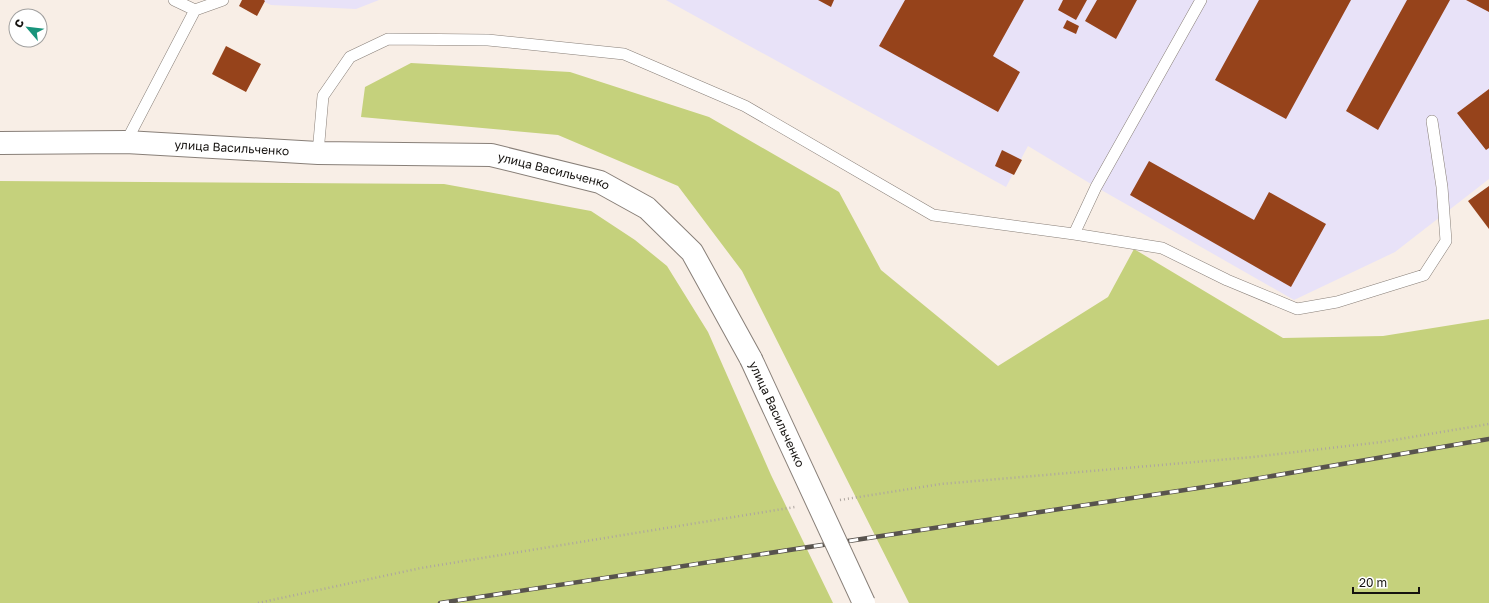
<svg xmlns="http://www.w3.org/2000/svg" width="1489" height="603" font-family="'Golos Text',sans-serif">
  <style>
    .industrial { fill: #e8e2f8 }
    .green { fill: #c5d17c }
    .building { fill: #96431b }
    .lines { fill: none; stroke-linecap: round; stroke-linejoin: round }
    .lane-casing { stroke: #887f78; stroke-width: 12 }
    .secondary-casing { stroke: #887f78; stroke-width: 24 }
    .path { stroke: #ada59f; stroke-width: 2.5; stroke-dasharray: 1 3; stroke-linecap: butt }
    .lane { stroke: #fff; stroke-width: 11 }
    .secondary { stroke: #fff; stroke-width: 22 }
    .rail-casing { stroke: #58534e; stroke-width: 4.5 }
    .rail { stroke: #fff; stroke-width: 3; stroke-dasharray: 9; stroke-linecap: butt }
    .secondary-bridge-casing { stroke: #887f78; stroke-width: 24; stroke-linecap: butt }
    .secondary-bridge { stroke: #fff; stroke-width: 22 }
    .labels { text-anchor: middle; stroke-width: 4; stroke-linejoin: round; paint-order: stroke }
    .street-label { font-size: 12px; fill: #15120f; stroke: #fff }
  </style>
  <rect width="100%" height="100%" fill="#f8eee6"/>
  <path class="industrial" d="M260,0H379L356,9L271,5Z
    M666,0H1489V179L1395,252L1294,300L1096,187L1028,146L1006,187Z"/>
  <path class="green" d="M411,63L570,72L709,117L839,192L881,270L998,366L1108,297L1134,249L1283,338L1383,336L1489,319V603H909L742,271L678,186L558,135L361,117L365,87Z
    M0,181L444,184L591,211L635,240L667,266L708,332L771,475L833,603H0Z"/>
  <path class="building" d="M242,0H264L265,1L257,16L239,6Z
    M818,0H834L831,7Z
    M905,0H1024L993,56L1020,72L998,112L879,46Z
    M1063,0H1087L1076,20L1058,10Z
    M1097,0H1137L1116,39L1085,21Z
    M1259,0H1351L1286,119L1215,80Z
    M1407,0H1450L1378,130L1346,111Z
    M1466,0H1489V12Z
    M1067,20L1079,26L1076,34L1063,28Z
    M226,46L261,64L246,92L212,74Z
    M1489,89V148L1486,150L1457,113Z
    M1002,150L1022,160L1014,175L995,166Z
    M1149,161L1254,220L1269,192L1326,224L1291,287L1130,195Z
    M1489,186V229L1468,201Z"/>
  <g class="lines">
    <defs>
      <path id="lane" d="M195,10L223,0
        M126,142L195,10L174,0
        M318,153L323,96L350,57L388,39L488,40L624,54L745,106L933,215L1074,234L1096,187L1201,0
        M1074,234L1162,248L1227,280L1297,309L1337,302L1424,275L1446,241L1442,187L1432,121"/>
      <g id="secondary">
        <path id="s1" d="M0,143L126,142L318,153L491,155L600,182L647,208L692,252L751,359"/>
      </g>
    </defs>
    <use href="#lane" class="lane-casing"/>
    <use href="#secondary" class="secondary-casing"/>
    <path class="path" d="M840,500L941,484L1253,457L1382,442L1489,424
      M258,603L421,568L795,507"/>
    <use href="#lane" class="lane"/>
    <use href="#secondary" class="secondary"/>
    <defs>
      <path id="rail" d="M440,603L1231,483L1489,439"/>
    </defs>
    <use href="#rail" class="rail-casing"/>
    <use href="#rail" class="rail"/>
    <defs>
      <g id="secondary-bridge">
        <path id="s2" d="M751,359L864,603"/>
      </g>
    </defs>
    <use href="#secondary-bridge" class="secondary-bridge-casing"/>
    <use href="#secondary-bridge" class="secondary-bridge"/>
  </g>
  <g class="labels">
    <g class="street-label">
      <text dy="4" stroke="none"><textPath href="#s1" startOffset="232">улица Васильченко</textPath></text>
      <text dy="4" stroke="none"><textPath href="#s1" startOffset="556">улица Васильченко</textPath></text>
      <text dy="4" stroke="none"><textPath href="#s2" startOffset="61">улица Васильченко</textPath></text>
    </g>
  </g>
  <g transform="translate(28 28) rotate(298)"><circle r="19" fill="#ffffff" stroke="#a1a09f"/>
  <path d="M0-3L7 15L0 10L-7 15Z" fill="#18947b"/>
  <text y="-6" font-size="11" font-weight="bold" text-anchor="middle" fill="#15120f">С</text>
  </g>
  <path d="M1353 587v6h66v-6" fill="none" stroke="#15120f" stroke-width="2"/>
  <text x="1359" y="587" font-size="12" fill="#15120f" stroke="#ffffff" stroke-width="3" paint-order="stroke">20 m</text>
</svg>
